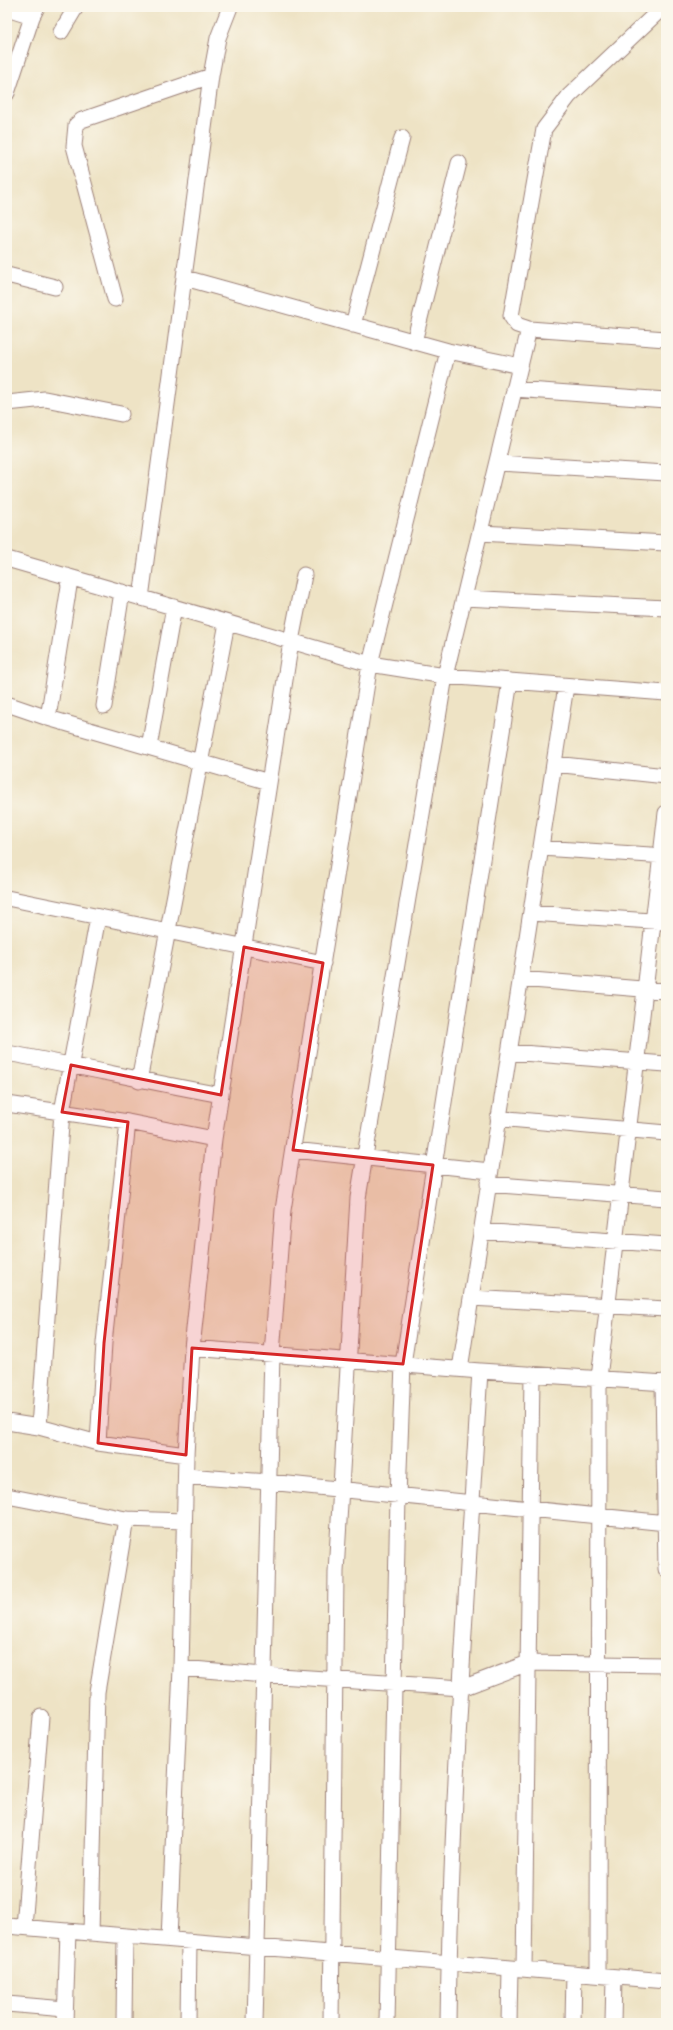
<svg xmlns="http://www.w3.org/2000/svg" width="673" height="2030" font-family="'Gentium Book Plus',serif">
  <style>
    .lines { fill: none; stroke-linecap: round; stroke-linejoin: round }
    .minor-casing { stroke: #9c8178; stroke-width: 17 }
    .minor { stroke: #fff; stroke-width: 15 }
    .marked { fill: #d62828; fill-opacity: 0.2; stroke: #d62828; stroke-width: 3; stroke-linejoin: round }
  </style>
  <rect width="100%" height="100%" fill="#fbf7ec"/>
  <filter id="ink" filterUnits="userSpaceOnUse"><feTurbulence type="fractalNoise" baseFrequency=".025" numOctaves="2"/><feDisplacementMap in="SourceGraphic" scale="8" xChannelSelector="R" yChannelSelector="G"/><feConvolveMatrix kernelMatrix="1 2 1 2 8 2 1 2 1" color-interpolation-filters="sRGB"/></filter>
  <filter id="wash" filterUnits="userSpaceOnUse"><feTurbulence type="fractalNoise" baseFrequency=".012" numOctaves="4" result="noise"/><feDisplacementMap in="SourceGraphic" scale="16" xChannelSelector="R" yChannelSelector="G"/><feGaussianBlur stdDeviation="0.9" result="paint"/><feColorMatrix in="noise" values="0 0 0 0 0 0 0 0 0 0 0 0 0 0 0 0 0 1.4 0 .05"/><feComposite in="paint" operator="in"/></filter>
  <g filter="url(#wash)">
    <rect width="100%" height="100%" fill="#eee3c5"/>
  </g>
  <g filter="url(#ink)">
    <g class="lines">
      <defs>
        <path id="minor" d="M7,9L32,17
          M61,32L76,7
          M7,93L32,17L37,7
          M7,275L55,287
          M185,278L448,351L520,366
          M115,299L74,146L76,125L82,120L211,76
          M353,325L402,138
          M529,329L517,325L511,316L544,129L569,96L663,7
          M414,342L459,163
          M514,389L666,400
          M7,403L45,399L121,414
          M497,463L666,473
          M480,533L666,543
          M7,559L370,664L445,676L666,693
          M141,598L211,76L218,38L230,7
          M464,598L666,608
          M7,704L48,718L269,782
          M104,706L122,592
          M48,718L69,586L67,576
          M149,747L174,607
          M554,764L666,776
          M541,848L666,856
          M7,898L323,963
          M531,913L666,922
          M520,979L666,991
          M509,1052L666,1064
          M7,1053C79,1066 149,1082 221,1095
          M139,1081L227,623
          M7,1104L128,1122L214,1139
          M498,1118L666,1133
          M293,1150L490,1171
          M488,1184L666,1198
          M481,1231L666,1245
          M471,1298L666,1309
          M192,1348L480,1371L666,1383
          M460,1369L566,686
          M663,1382L666,1569
          M7,1422L39,1427L98,1443L186,1455
          M39,1427L62,1112L98,917
          M98,1443L104,1343L128,1122
          M186,1476L269,1482L666,1523
          M7,1496L126,1519L184,1521
          M181,1668L264,1675L462,1688L528,1663L666,1665
          M7,1926L666,1981
          M24,1927L41,1717
          M91,1933L97,1692L126,1519
          M169,1939L181,1668L186,1455L192,1348L214,1139L291,641L304,575
          M524,1969L532,1374
          M598,1975L599,1378L666,813
          M7,2004L65,2009
          M65,2023L68,1931
          M124,2023L125,1936
          M188,2023L189,1941
          M255,2023L272,1354L283,1210L370,664L448,351
          M331,2023L336,1572L358,1198L445,676L529,329L666,339
          M387,2023L398,1496L403,1364L510,681
          M448,2023C451,1806 467,1588 480,1371
          M509,2023L510,1968
          M573,2023L574,1973
          M613,2023L614,1977"/>
      </defs>
      <use href="#minor" class="minor-casing"/>
      <use href="#minor" class="minor"/>
    </g>
  </g>
  <path class="marked" d="M244,947L323,963L293,1150L433,1165L403,1364L192,1348L186,1455L98,1443L104,1343L128,1122L62,1112L71,1065L221,1095Z"/>
  <rect width="673" height="2030" fill="none" stroke="#fbf7ec" stroke-width="24"/>
</svg>
